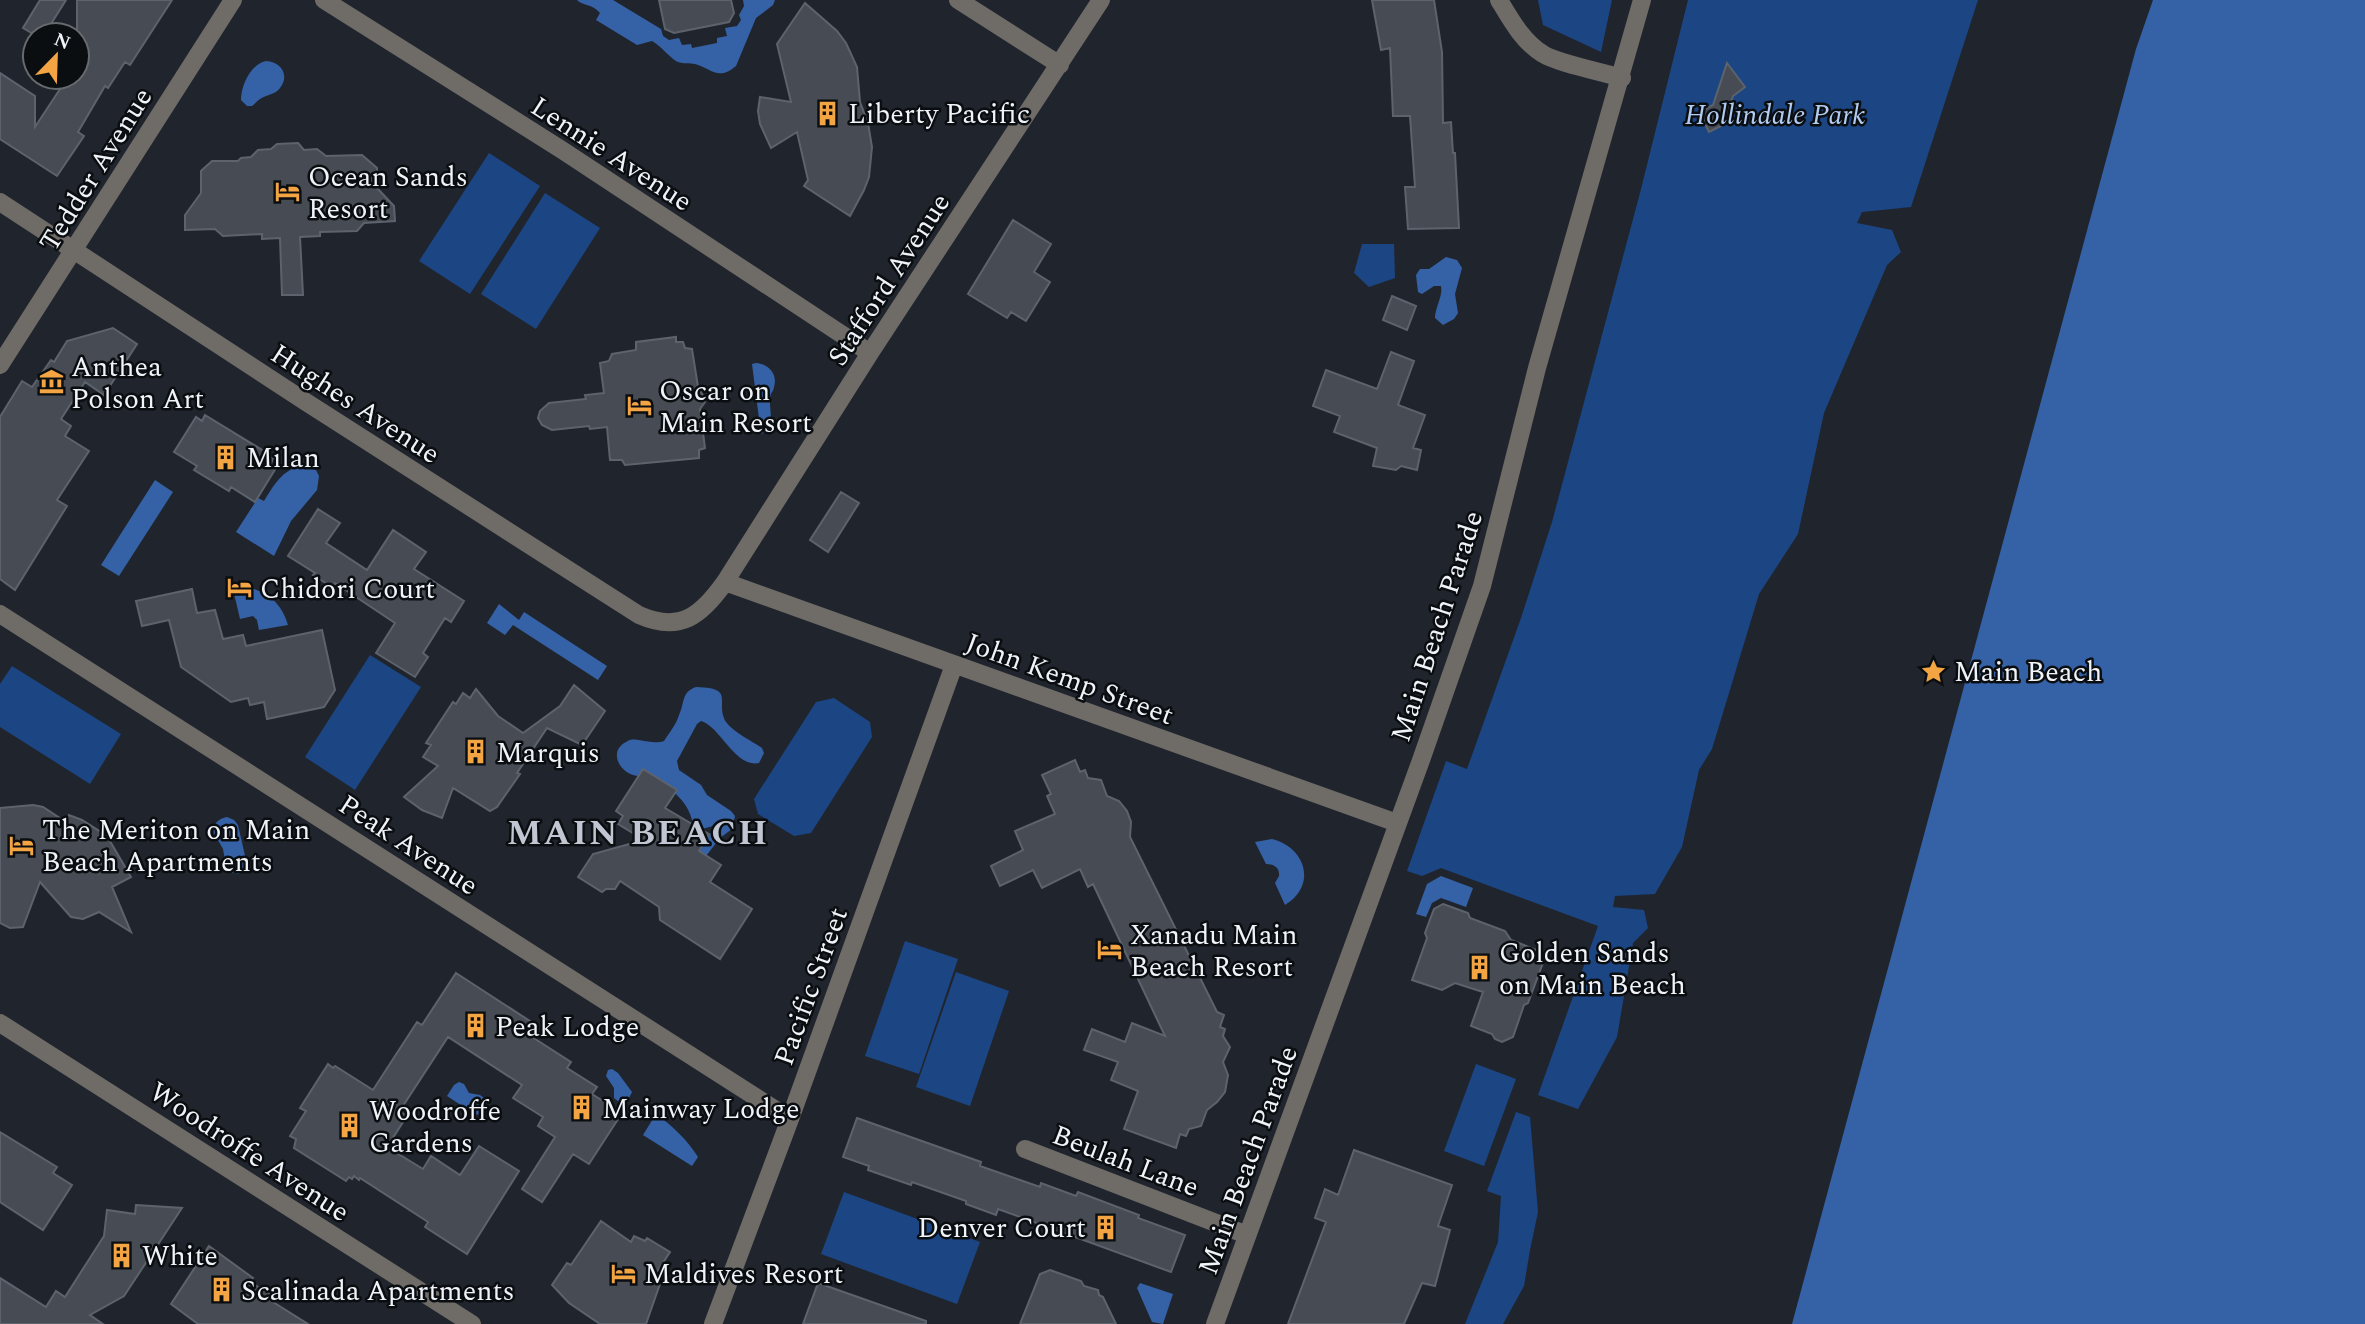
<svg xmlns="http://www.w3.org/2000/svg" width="2365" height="1324" font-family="Spectral,serif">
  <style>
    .green { fill: #1c4584 }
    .water { fill: #3562a7 }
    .building { fill: #464b54; stroke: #5d636c; stroke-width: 2 }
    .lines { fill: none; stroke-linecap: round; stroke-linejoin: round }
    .minor { stroke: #6f6b67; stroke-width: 18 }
    .tertiary { stroke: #6f6b67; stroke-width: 18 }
    .labels { text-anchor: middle; stroke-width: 5; stroke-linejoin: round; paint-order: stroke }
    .poi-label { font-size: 28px; fill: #f0f4f9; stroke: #0b0e11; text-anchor: start }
    .park-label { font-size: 28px; font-style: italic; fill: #b2cbf1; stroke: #0b0e11 }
    .street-label { font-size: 28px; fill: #f0f4f9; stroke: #0b0e11 }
    .district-label { font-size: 35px; font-weight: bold; letter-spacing: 2px; fill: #c0c7d2; stroke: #0b0e11 }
  </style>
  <rect width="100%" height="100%" fill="#20252d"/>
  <path class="green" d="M1538,0H1612L1601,52L1543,25Z
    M1688,0H1978L1911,207L1862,212L1857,223L1892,230L1901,252L1887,265L1824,413L1798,534L1759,594L1712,749L1699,770L1682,847L1655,894L1615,896L1613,907L1644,910L1648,928L1633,943L1617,1037L1578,1109L1538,1095L1598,926L1441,868L1422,876L1407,871L1446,761L1467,769L1521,618L1552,522L1640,193Z
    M489,153L540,186L470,294L419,261Z
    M545,193L600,228L536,329L481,294Z
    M1362,244H1394L1395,278L1369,287L1354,273Z
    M370,655L421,687L355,790L305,757Z
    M12,666L121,734L90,784L0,727V684Z
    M834,698L870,722L872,737L811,833L794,836L758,814L754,799L816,702Z
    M905,941L958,959L919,1074L865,1056Z
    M956,972L1009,991L970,1106L916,1087Z
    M1476,1064L1516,1079L1484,1166L1444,1151Z
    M1516,1112L1530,1117L1538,1212L1530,1250L1524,1286L1503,1324H1465L1498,1242L1501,1196L1487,1191Z
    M844,1192L980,1242L957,1304L821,1254Z"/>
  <path class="water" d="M577,0H613L661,29L663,36L669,40L679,38L682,45L691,44L692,48L717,43V38L727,36L725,28L737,26L741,20L739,15L744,6L743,0H775L773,5L756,18L736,66C718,81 712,69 695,64C690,63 683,64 678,62C672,60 661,46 652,41L637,45L596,20L600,13C591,3 585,7 577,0Z
    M2153,0H2365V1324H1792L2136,49Z
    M266,61C281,62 290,75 280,88C275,95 267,94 260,99C257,101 255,104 252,106H247L241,100C241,85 251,64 266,61Z
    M1446,257L1457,260L1462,268L1455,294L1458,313L1454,319L1443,325L1435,318C1435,307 1443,297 1441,286H1434L1422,294L1418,292L1416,275L1420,269H1429Z
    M756,363C768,364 778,373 774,387C773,393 771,391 770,398C769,410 776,427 761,434L752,364Z
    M301,466L316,470L319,476L317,490L291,521L274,556L236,532L258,498L264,501C274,485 282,470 301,466Z
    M155,480L173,492L119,576L101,565Z
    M251,588C271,594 282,605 288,625L259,630L257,620L253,616L240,619L233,589Z
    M499,604L519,620L524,612L607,666L598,680L513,625L505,635L487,623Z
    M696,687C737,688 714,702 726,722C733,732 752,741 762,748L764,753L759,763C735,768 720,726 701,721L697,724L677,761L679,770L701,785L707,795L731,811L735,816L732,829L720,838L706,856L699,852L713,829V826L702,829L693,824C690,810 685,803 675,793V790L645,770L638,776C621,775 607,752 626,742C636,735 649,746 664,741C669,733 676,725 679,715C685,703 681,692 696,687Z
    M227,817L234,820L238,825L246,860L243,872L238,874L227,871L223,849L214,833C213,823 218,819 227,817Z
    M1272,839C1305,847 1318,885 1285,905L1275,883L1279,876C1280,868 1274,864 1266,864L1255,842Z
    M1441,876L1473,888L1466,907L1441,898L1432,903L1426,917L1416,914L1427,884Z
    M612,1069L618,1073L632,1092L627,1102H619L614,1098V1088L606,1076L608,1070Z
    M459,1082L464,1084L469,1093L480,1095L484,1098L485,1104L479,1114L476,1115L447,1096L454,1085Z
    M656,1114C673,1126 687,1140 698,1157L692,1166L643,1135Z
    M1140,1283L1173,1294L1163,1324L1152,1322L1137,1288Z"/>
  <path class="building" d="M40,0H66L44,35H35L23,28Z
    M77,0H172L130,65L125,62L108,88L105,86L78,132L84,136L57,176L0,139V73L35,96V127L68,77H77Z
    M659,0H731L734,13L729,22L674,33L665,29Z
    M1372,0H1434L1442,52L1443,123L1451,122L1453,153H1455L1459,228L1408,229L1405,187H1415L1410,116H1393L1390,48L1381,50Z
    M805,3L837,31L846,43L857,67L860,102L868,123L872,147L869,177L864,190L850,216L804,186L808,180L797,132L771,148L760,124L758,111L760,97L791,102L777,44Z
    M1727,63L1745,87L1733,96L1723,125L1709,132L1699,112L1713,105Z
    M298,143L304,150L317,149L326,156L362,155L377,168V188L394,206L395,221L364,223L357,231L320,232V236L300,237L303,295H282L280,238L262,239V234L223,236L215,229L185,230V215L201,193V171L212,161H238L241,158L251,157L258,150L271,149L277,144Z
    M1013,220L1051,244L1034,272L1050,282L1026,321L1011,312L1007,318L968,294Z
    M1392,296L1416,306L1407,330L1383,320Z
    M113,328L137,344L104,395L85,382L61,419L71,426L65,436L89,451L57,500L67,506L15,590L0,579V417L22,381L32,387L51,360L54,362L67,341Z
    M676,337V342H683L685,348L692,349L698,387L704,397L705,402L700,409L705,448L699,450V458L625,465L622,460H610L607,427L590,429L589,426L552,430L542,425L538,418L540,411L549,403L586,399L585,395L604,393L600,363L609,361L612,354L636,350V342Z
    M1391,352L1414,361L1398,405L1425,415L1413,448L1421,450L1417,470L1401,466L1396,470L1373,466L1377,448L1334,432L1340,416L1313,406L1326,370L1377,389Z
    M205,415L267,453L266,454L273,459L270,465L276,468L255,502L231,487L229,491L194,470L197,466L174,452L196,417L202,421Z
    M841,492L859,503L828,552L810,540Z
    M318,509L340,523L326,543L367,570L393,530L426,552L414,569L464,601L451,622L445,618L423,653L428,657L415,677L376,653L395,623L335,583L332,587L313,575L315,573L288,556Z
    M192,589L197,613L215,610L223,639L243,635L246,646L322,630L335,690L324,707L267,719L264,702L250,705L248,698L231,702L181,667L169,620L142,626L136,601Z
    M574,685L605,711L582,745L547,728L517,773L520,774L497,807L490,811L453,788L442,818L422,810L404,797L438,766L423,757L431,745L426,743L453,702L456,704L463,693L470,698L476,689L498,716L523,733L560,706Z
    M1075,760L1080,772L1085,770L1088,778L1101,780L1107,796L1119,801L1127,811L1131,822L1130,837L1217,1012L1224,1015L1220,1027L1225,1029L1223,1036L1230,1047L1223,1062L1228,1075L1225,1092L1217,1102L1207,1110L1201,1126L1189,1129L1186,1136L1180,1134L1176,1148L1124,1129L1138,1091L1111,1080L1118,1062L1084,1050L1092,1029L1125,1042L1132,1023L1165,1036L1093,884L1088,887L1080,869L1042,888L1033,870L1000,886L991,866L1023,850L1015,831L1055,814L1047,796L1051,794L1042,775Z
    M643,769L677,790L665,808L709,834L699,851L721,865L710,882L752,909L720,959L660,920L659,907L620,881L615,889H606L602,892L578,877L593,854L644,840L618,824L623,816L616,811Z
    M33,805L43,807L66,822L69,815L82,820L107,836L131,877L112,887L131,932L99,912L83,919L71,917L40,882L23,927L10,928L0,923V808Z
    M1443,904L1468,913L1470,918L1505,931L1511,940L1539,951L1544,960L1528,1003L1524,1005L1513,1037L1502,1042L1495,1039L1492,1034L1471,1026L1483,992L1455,983L1442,990L1412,980L1427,938L1425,933L1434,909Z
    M456,973L536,1025L529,1035L571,1062L567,1068L597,1087L592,1094L622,1113L589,1164L573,1154L542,1202L522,1189L555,1137L538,1126L543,1117L513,1098L522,1085L448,1037L401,1109V1112L407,1116L387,1147L423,1169L431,1156L460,1175L479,1146L519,1171L467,1254L425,1227L428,1222L360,1178L359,1180L354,1176L352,1179L349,1177L346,1181L294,1148L296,1139L290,1136L306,1111L300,1108L328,1064L333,1068L335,1066L373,1090L417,1022L422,1025Z
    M857,1118L981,1162L980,1166L1040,1187L1041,1183L1076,1196L1078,1192L1139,1215L1138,1218L1185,1235L1171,1272L998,1209L996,1215L966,1204V1201L912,1182L911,1185L868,1170L869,1166L843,1157Z
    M0,1132L57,1167L53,1173L72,1185L43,1230L0,1202Z
    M1354,1150L1452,1185L1438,1226L1450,1230L1435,1286L1422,1283L1404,1324H1288L1326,1222L1315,1218L1325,1189L1338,1195Z
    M136,1205L182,1208L124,1296L90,1315L103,1324H0V1278L46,1307L56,1291L65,1297L104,1236L107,1210L135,1214Z
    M601,1221L631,1242L634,1236L645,1241L647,1238L670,1252L655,1275L661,1281L646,1324H600L569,1303L552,1285L567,1263L571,1265Z
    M209,1246L253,1278L250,1282L276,1298L273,1302L308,1324H198L171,1304Z
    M1050,1270L1081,1281L1084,1286L1098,1290L1099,1295L1103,1297L1116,1324H1020L1040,1274Z
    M818,1283L926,1321V1324H803Z"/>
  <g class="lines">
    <path class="minor" d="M324,0L562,150L870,353
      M958,0L1060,65
      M1499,0C1511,20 1523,42 1543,54C1557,63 1603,72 1622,78
      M0,202L306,402L639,615C680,633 701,616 725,582L870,353L1101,0
      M0,365L233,0
      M725,582L1397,823
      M0,614L790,1119
      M0,1023L472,1324
      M1025,1149L1247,1235
      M713,1324L790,1119L954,665"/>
    <path class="tertiary" d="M1215,1324L1420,763L1482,586L1537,368L1642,0"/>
  </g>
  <defs>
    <symbol id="building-bare" viewBox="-9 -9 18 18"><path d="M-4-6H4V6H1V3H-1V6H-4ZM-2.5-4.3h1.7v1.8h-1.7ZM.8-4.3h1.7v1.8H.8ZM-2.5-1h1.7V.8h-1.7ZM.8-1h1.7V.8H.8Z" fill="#f3a443" stroke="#0b0e11" stroke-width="2.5" paint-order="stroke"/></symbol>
    <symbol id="hotel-bare" viewBox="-9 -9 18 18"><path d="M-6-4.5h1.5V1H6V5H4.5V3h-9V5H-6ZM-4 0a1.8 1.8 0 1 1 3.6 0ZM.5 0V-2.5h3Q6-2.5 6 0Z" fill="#f3a443" stroke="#0b0e11" stroke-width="2.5" paint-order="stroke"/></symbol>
    <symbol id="museum-bare" viewBox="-9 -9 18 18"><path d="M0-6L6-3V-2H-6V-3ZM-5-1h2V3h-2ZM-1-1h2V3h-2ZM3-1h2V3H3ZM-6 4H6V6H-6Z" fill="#f3a443" stroke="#0b0e11" stroke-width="2.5" paint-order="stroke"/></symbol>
    <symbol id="sight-bare" viewBox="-9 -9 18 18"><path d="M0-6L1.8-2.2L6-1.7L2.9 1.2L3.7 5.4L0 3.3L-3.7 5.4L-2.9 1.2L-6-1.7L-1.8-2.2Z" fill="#f3a443" stroke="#0b0e11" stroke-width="2.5" paint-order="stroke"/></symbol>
  </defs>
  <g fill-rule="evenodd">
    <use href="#building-bare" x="810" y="96" width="35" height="35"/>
    <use href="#hotel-bare" x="270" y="174" width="35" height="35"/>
    <use href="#museum-bare" x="34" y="364" width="35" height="35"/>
    <use href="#hotel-bare" x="622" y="388" width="35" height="35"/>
    <use href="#building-bare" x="208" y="440" width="35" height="35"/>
    <use href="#hotel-bare" x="222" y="570" width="35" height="35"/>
    <use href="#sight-bare" x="1916" y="654" width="35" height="35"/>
    <use href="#building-bare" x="458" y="734" width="35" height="35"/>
    <use href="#hotel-bare" x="4" y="828" width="35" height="35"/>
    <use href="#hotel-bare" x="1092" y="932" width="35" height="35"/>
    <use href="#building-bare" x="1462" y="950" width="35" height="35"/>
    <use href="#building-bare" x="458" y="1008" width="35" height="35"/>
    <use href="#building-bare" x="564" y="1090" width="35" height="35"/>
    <use href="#building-bare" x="332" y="1108" width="35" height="35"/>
    <use href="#building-bare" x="1088" y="1210" width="35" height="35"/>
    <use href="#building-bare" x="104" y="1238" width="35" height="35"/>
    <use href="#hotel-bare" x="606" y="1256" width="35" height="35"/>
    <use href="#building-bare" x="204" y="1272" width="35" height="35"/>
  </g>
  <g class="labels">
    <g class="poi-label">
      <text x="848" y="123">Liberty Pacific</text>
      <text x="308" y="186">Ocean Sands<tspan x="308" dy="32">Resort</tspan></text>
      <text x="71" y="376">Anthea<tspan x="71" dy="32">Polson Art</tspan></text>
      <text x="659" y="400">Oscar on<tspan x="659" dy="32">Main Resort</tspan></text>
      <text x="246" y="467">Milan</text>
      <text x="260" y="598">Chidori Court</text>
      <text x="1954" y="681">Main Beach</text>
      <text x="496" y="762">Marquis</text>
      <text x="42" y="839">The Meriton on Main<tspan x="42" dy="32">Beach Apartments</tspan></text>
      <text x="1130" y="944">Xanadu Main<tspan x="1130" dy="32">Beach Resort</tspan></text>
      <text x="1499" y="962">Golden Sands<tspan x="1499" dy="32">on Main Beach</tspan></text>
      <text x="495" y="1036">Peak Lodge</text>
      <text x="602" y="1118">Mainway Lodge</text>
      <text x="369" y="1120">Woodroffe<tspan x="369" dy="32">Gardens</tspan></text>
      <text x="1086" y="1237" text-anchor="end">Denver Court</text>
      <text x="142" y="1265">White</text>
      <text x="644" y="1283">Maldives Resort</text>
      <text x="241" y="1300">Scalinada Apartments</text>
    </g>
    <g class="park-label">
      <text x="1775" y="124">Hollindale Park</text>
    </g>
    <g class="street-label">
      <text transform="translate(612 153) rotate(33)" y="10">Lennie Avenue</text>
      <text transform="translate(95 169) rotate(-58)" y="10">Tedder Avenue</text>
      <text transform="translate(888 279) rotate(-57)" y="10">Stafford Avenue</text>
      <text transform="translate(356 403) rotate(33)" y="10">Hughes Avenue</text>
      <text transform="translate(1436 626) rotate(-72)" y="10">Main Beach Parade</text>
      <text transform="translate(1070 678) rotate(20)" y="10">John Kemp Street</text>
      <text transform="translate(409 844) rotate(33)" y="10">Peak Avenue</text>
      <text transform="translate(810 986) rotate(-70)" y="10">Pacific Street</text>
      <text transform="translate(250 1151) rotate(33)" y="10">Woodroffe Avenue</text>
      <text transform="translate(1126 1160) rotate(21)" y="10">Beulah Lane</text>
      <text transform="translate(1247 1160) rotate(-70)" y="10">Main Beach Parade</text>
    </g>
    <g class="district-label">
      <text x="638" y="844">MAIN BEACH</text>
    </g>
  </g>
  <g transform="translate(56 56) rotate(23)"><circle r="33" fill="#0b0e11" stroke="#676a6e" stroke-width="2"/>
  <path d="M0-5L12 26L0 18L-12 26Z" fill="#f3a443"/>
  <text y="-10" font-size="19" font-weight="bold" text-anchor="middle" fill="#f0f4f9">N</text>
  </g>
</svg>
